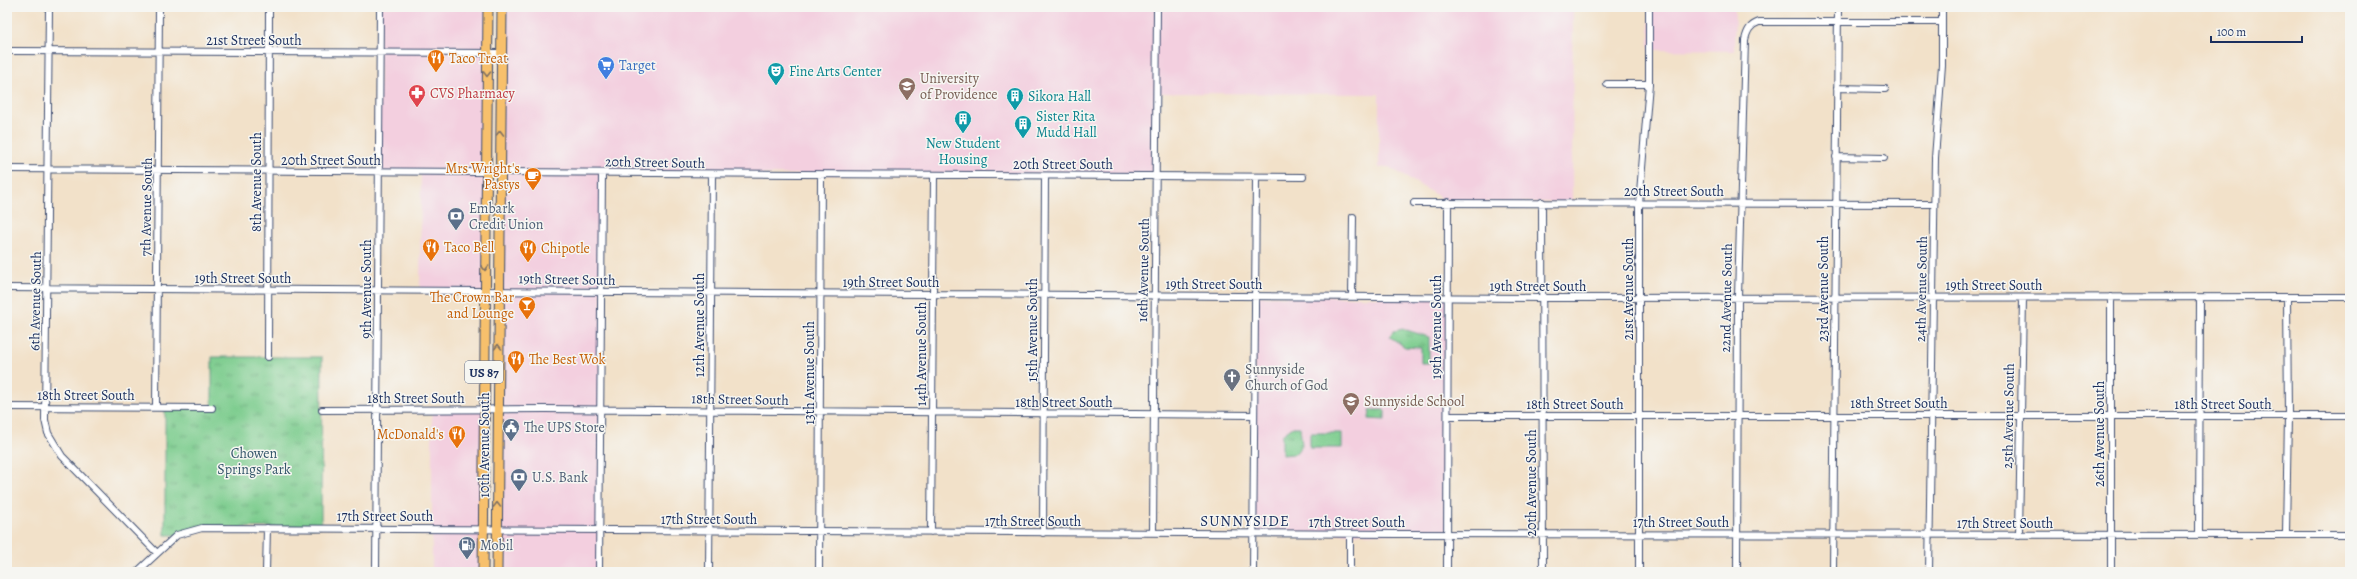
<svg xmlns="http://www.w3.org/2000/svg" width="2357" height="579" font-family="Alegreya,serif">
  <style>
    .built { fill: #f3cfdf }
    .grass { fill: #7bcc8d; stroke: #4b7e76 }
    .park { fill: url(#park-tufts); stroke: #4b7e76 }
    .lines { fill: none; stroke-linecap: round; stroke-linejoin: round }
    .minor-casing { stroke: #3b4a6e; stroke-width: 8 }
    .highway-casing { stroke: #3b4a6e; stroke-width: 11 }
    .minor { stroke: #fff; stroke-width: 6 }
    .highway { stroke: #f7c06c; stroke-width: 9 }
    .oneway { stroke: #7e7064 }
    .labels { text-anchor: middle; stroke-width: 3; stroke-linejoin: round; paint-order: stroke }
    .shield { fill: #f6f6f2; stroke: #5d6b8a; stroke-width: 1 }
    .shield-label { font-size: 13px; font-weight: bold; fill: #1b2f5e }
    .street-label { font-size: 14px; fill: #1b2f5e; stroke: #f6f6f2 }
    .food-label { font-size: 14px; fill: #c56008; stroke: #f6f6f2; text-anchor: start }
    .shop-label { font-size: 14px; fill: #366cbe; stroke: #f6f6f2; text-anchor: start }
    .culture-label { font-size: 14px; fill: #0d838f; stroke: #f6f6f2; text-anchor: start }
    .education-label { font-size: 14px; fill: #785e54; stroke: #f6f6f2; text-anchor: start }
    .health-label { font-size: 14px; fill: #be3a42; stroke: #f6f6f2; text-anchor: start }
    .service-label { font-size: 14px; fill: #4e5e75; stroke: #f6f6f2; text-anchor: start }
    .worship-label { font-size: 14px; fill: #5b616d; stroke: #f6f6f2; text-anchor: start }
    .park-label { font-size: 14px; fill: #33566a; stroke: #f6f6f2 }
    .neighbourhood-label { font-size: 15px; letter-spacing: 1px; fill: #1b2f5e; stroke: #f6f6f2 }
  </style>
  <defs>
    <pattern id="park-tufts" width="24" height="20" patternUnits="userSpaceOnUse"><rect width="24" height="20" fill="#7bcc8d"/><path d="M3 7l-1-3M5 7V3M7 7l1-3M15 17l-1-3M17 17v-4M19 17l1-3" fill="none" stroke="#64a676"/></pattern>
  </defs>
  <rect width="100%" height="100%" fill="#f6f6f2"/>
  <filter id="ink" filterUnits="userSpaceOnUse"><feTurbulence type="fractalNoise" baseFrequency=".025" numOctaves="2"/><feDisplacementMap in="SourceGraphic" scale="8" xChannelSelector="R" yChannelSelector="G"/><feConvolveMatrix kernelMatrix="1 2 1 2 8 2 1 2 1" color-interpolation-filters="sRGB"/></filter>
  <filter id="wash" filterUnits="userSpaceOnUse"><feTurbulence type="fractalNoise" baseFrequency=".012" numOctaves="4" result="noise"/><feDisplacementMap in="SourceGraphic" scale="16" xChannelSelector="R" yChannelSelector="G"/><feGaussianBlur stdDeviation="0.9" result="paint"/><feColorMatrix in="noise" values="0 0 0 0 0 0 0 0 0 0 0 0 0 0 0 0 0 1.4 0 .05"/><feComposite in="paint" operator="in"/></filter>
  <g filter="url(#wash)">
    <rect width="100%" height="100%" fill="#f2e1c9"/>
    <path class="built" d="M380,7H488L485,292L420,291L421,173L379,172Z
      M501,7H1573L1572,202H1448L1389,167L1379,168V94L1157,93L1156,177L602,173L599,572H497Z
      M1649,7H1735L1734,51L1649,50Z
      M1255,296L1448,298L1447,534L1253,533Z
      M432,410H484L483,572H432Z"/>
    <path class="grass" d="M1310,433H1342V448H1310Z"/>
    <path class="park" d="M1403,329L1429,337V363H1421V348L1405,347L1390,337L1394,331Z
      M212,357H322L321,527L202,528L177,535H165V407L212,408Z
      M1370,410H1385V420L1369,419Z
      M1293,427H1300L1302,445L1295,454L1282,455V435Z"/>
  </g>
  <g filter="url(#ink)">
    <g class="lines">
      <defs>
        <path id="minor" d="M49,7L45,420L48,433L62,456L157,553
          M7,51L502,53
          M1607,84H1649
          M1837,88L1885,89
          M1836,157L1884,158
          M7,169L1303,177
          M1542,202L1543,572
          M1414,203L1934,204
          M7,288L1542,298L2350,297
          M1352,297L1353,217
          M2111,297V572
          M268,357L269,7
          M7,407L212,408
          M156,407L159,7
          M322,410L545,409L1254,415
          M1448,416H2350
          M931,532L934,175
          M1043,533L1045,176
          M1153,533L1157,7
          M2286,534L2288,416L2287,298
          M2019,535L2023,298
          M2199,535L2200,298
          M137,572L177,535L202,528L1398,534L2350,535
          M266,572L267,528
          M376,572L380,7
          M599,572L602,173
          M709,572L712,174
          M819,572L821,175
          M1253,572L1256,177
          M1350,572V534
          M1447,572L1448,202
          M1639,572V204L1649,84V7
          M1737,572L1738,297L1745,40C1747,31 1750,25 1759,22H1942
          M1833,572L1838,7
          M1929,572L1935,158L1942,65V7"/>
        <path id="highway" d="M483,572L488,7
          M497,572L502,7"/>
      </defs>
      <use href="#minor" class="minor-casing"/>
      <use href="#highway" class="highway-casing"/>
      <use href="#minor" class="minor"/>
      <use href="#highway" class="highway"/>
    </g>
    <defs><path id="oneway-chevron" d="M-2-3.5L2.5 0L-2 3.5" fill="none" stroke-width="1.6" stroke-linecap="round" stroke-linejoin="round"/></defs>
    <g class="oneway">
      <use href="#oneway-chevron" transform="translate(487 74) rotate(91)"/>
      <use href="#oneway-chevron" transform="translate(500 133) rotate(-89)"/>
      <use href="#oneway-chevron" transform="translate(485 268) rotate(90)"/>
      <use href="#oneway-chevron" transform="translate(498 347) rotate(-90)"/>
      <use href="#oneway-chevron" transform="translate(497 505) rotate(-90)"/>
    </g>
  </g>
  <defs>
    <symbol id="restaurant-pin" viewBox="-11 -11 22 30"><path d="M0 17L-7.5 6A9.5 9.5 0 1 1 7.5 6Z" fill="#e8710a" stroke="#f6f6f2"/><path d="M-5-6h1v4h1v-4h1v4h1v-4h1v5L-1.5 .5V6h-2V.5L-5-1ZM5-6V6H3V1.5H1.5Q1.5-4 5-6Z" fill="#fff"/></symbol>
    <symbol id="supermarket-pin" viewBox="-11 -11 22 30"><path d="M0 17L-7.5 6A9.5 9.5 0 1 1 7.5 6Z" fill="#3f7fe0" stroke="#f6f6f2"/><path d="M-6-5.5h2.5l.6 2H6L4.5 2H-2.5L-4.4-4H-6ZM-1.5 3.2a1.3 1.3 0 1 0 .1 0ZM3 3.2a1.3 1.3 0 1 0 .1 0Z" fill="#fff"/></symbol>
    <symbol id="theatre-pin" viewBox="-11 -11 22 30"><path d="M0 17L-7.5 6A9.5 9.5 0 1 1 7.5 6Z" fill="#0f9aa8" stroke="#f6f6f2"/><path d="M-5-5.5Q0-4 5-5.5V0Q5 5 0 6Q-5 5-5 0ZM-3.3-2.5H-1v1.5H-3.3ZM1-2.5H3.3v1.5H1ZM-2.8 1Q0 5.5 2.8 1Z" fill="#fff"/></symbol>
    <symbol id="university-pin" viewBox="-11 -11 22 30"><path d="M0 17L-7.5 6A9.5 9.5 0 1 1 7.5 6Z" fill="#8d6e63" stroke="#f6f6f2"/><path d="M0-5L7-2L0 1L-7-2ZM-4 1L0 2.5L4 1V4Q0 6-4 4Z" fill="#fff"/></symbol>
    <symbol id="pharmacy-pin" viewBox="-11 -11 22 30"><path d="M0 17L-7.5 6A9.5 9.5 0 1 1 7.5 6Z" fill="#e0444e" stroke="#f6f6f2"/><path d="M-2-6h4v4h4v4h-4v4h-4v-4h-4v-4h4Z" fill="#fff"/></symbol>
    <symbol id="building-pin" viewBox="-11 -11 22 30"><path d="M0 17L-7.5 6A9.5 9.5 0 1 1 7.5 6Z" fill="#0f9aa8" stroke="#f6f6f2"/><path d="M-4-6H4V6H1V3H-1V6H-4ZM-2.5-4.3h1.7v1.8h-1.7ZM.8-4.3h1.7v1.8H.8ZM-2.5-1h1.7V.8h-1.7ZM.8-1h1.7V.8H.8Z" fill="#fff"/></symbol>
    <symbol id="cafe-pin" viewBox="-11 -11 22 30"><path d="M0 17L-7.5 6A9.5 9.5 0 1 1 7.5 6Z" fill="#e8710a" stroke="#f6f6f2"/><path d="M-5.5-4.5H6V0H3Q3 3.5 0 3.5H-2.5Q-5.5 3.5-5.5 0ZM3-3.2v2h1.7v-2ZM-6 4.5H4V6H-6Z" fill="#fff"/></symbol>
    <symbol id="bank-pin" viewBox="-11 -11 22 30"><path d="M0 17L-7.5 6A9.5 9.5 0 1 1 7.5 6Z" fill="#5c6f8a" stroke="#f6f6f2"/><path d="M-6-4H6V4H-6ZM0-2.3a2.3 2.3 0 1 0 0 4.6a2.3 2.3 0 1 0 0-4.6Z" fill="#fff"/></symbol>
    <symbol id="bar-pin" viewBox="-11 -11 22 30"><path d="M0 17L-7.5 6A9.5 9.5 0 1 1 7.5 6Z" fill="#e8710a" stroke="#f6f6f2"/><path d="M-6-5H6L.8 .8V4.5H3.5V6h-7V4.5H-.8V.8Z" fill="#fff"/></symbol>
    <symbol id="church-pin" viewBox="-11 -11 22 30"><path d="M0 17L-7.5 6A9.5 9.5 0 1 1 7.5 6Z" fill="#6b7280" stroke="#f6f6f2"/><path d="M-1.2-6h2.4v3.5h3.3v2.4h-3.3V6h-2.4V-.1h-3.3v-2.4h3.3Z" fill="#fff"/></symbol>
    <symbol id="school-pin" viewBox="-11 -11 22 30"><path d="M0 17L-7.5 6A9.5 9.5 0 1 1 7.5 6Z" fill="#8d6e63" stroke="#f6f6f2"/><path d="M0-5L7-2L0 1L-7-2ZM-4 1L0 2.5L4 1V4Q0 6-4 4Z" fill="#fff"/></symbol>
    <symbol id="civic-pin" viewBox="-11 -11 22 30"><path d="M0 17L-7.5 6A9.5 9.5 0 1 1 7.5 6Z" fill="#5c6f8a" stroke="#f6f6f2"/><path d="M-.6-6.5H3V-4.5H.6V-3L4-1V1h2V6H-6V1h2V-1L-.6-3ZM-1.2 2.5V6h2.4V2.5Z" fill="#fff"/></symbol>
    <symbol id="fuel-pin" viewBox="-11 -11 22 30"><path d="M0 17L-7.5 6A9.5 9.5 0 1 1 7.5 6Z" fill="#5c6f8a" stroke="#f6f6f2"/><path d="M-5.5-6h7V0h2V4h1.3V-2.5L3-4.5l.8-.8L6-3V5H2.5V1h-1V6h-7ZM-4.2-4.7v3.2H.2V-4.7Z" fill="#fff"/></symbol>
  </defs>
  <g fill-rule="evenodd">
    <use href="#restaurant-pin" x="426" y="48" width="20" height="27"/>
    <use href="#supermarket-pin" x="596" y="55" width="20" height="27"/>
    <use href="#theatre-pin" x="766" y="61" width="20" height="27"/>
    <use href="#university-pin" x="897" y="76" width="20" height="27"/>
    <use href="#pharmacy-pin" x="407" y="83" width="20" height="27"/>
    <use href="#building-pin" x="1005" y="86" width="20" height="27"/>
    <use href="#building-pin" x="953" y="109" width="20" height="27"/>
    <use href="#building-pin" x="1013" y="114" width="20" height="27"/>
    <use href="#cafe-pin" x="523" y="166" width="20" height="27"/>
    <use href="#bank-pin" x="446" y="206" width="20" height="27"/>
    <use href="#restaurant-pin" x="421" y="237" width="20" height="27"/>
    <use href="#restaurant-pin" x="518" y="238" width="20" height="27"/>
    <use href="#bar-pin" x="517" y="295" width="20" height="27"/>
    <use href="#restaurant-pin" x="506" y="349" width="20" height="27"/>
    <use href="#church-pin" x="1222" y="367" width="20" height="27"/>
    <use href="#school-pin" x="1341" y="391" width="20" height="27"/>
    <use href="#civic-pin" x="501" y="417" width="20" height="27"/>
    <use href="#restaurant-pin" x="447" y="424" width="20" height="27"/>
    <use href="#bank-pin" x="509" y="467" width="20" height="27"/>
    <use href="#fuel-pin" x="457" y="535" width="20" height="27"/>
  </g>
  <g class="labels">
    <rect class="shield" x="465" y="361" width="38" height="22" rx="3"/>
    <g class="shield-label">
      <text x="484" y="377">US 87</text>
    </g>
    <g class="street-label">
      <text x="254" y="45">21st Street South</text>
      <text x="331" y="165">20th Street South</text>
      <text transform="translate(655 162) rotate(1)" y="5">20th Street South</text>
      <text x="1063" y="169">20th Street South</text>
      <text transform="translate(256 182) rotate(-90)" y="5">8th Avenue South</text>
      <text x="1674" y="196">20th Street South</text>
      <text transform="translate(146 207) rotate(-89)" y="5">7th Avenue South</text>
      <text transform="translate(1143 270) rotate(-89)" y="5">16th Avenue South</text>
      <text x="243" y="283">19th Street South</text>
      <text transform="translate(567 279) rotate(1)" y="5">19th Street South</text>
      <text x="891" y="287">19th Street South</text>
      <text x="1214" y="289">19th Street South</text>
      <text x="1994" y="290">19th Street South</text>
      <text x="1538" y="291">19th Street South</text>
      <text transform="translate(366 289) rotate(-90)" y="5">9th Avenue South</text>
      <text transform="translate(1628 289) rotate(-90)" y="5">21st Avenue South</text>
      <text transform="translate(1823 289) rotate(-90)" y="5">23rd Avenue South</text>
      <text transform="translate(1921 289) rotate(-89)" y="5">24th Avenue South</text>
      <text transform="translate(1726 298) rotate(-89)" y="5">22nd Avenue South</text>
      <text transform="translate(35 301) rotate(-89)" y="5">6th Avenue South</text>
      <text transform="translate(699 325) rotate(-90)" y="5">12th Avenue South</text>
      <text transform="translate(1436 327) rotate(-90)" y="5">19th Avenue South</text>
      <text transform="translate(1032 330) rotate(-90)" y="5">15th Avenue South</text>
      <text transform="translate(921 354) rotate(-90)" y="5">14th Avenue South</text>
      <text transform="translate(809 373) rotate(-90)" y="5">13th Avenue South</text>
      <text x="86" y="400">18th Street South</text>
      <text x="416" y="403">18th Street South</text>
      <text transform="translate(740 399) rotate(1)" y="5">18th Street South</text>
      <text x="1064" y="407">18th Street South</text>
      <text x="1899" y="408">18th Street South</text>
      <text x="1575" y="409">18th Street South</text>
      <text x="2223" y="409">18th Street South</text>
      <text transform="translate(2008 416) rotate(-89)" y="5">25th Avenue South</text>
      <text transform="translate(2099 434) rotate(-90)" y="5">26th Avenue South</text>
      <text transform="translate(484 445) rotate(-90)" y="5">10th Avenue South</text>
      <text transform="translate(1531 483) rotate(-90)" y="5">20th Avenue South</text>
      <text x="385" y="521">17th Street South</text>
      <text x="709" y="524">17th Street South</text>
      <text x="1033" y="526">17th Street South</text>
      <text x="1357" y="527">17th Street South</text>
      <text x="1681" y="527">17th Street South</text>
      <text x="2005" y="528">17th Street South</text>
    </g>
    <g class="food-label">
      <text x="449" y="63">Taco Treat</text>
      <text x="520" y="173" text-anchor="end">Mrs Wright's<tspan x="520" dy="16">Pastys</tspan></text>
      <text x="444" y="252">Taco Bell</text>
      <text x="541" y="253">Chipotle</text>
      <text x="514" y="302" text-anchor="end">The Crown Bar<tspan x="514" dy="16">and Lounge</tspan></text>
      <text x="529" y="364">The Best Wok</text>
      <text x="444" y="439" text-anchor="end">McDonald's</text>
    </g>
    <g class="shop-label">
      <text x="619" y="70">Target</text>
    </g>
    <g class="culture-label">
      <text x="789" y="76">Fine Arts Center</text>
      <text x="1028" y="101">Sikora Hall</text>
      <text x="1036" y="121">Sister Rita<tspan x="1036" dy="16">Mudd Hall</tspan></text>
      <text x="963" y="148" text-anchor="middle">New Student<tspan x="963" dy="16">Housing</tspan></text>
    </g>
    <g class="education-label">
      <text x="920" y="83">University<tspan x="920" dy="16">of Providence</tspan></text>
      <text x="1364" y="406">Sunnyside School</text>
    </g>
    <g class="health-label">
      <text x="430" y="98">CVS Pharmacy</text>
    </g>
    <g class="service-label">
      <text x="469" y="213">Embark<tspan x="469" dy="16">Credit Union</tspan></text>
      <text x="524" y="432">The UPS Store</text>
      <text x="532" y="482">U.S. Bank</text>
      <text x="480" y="550">Mobil</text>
    </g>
    <g class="worship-label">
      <text x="1245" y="374">Sunnyside<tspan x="1245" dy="16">Church of God</tspan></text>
    </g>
    <g class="park-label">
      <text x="254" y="458">Chowen<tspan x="254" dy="16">Springs Park</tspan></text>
    </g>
    <g class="neighbourhood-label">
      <text x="1245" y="526">SUNNYSIDE</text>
    </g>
  </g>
  <rect width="2357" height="579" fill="none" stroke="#f6f6f2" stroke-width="24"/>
  <path d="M2211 36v6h91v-6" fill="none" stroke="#1b2f5e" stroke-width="2"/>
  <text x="2217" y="36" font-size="12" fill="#1b2f5e" stroke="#f6f6f2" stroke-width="3" paint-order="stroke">100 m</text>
</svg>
